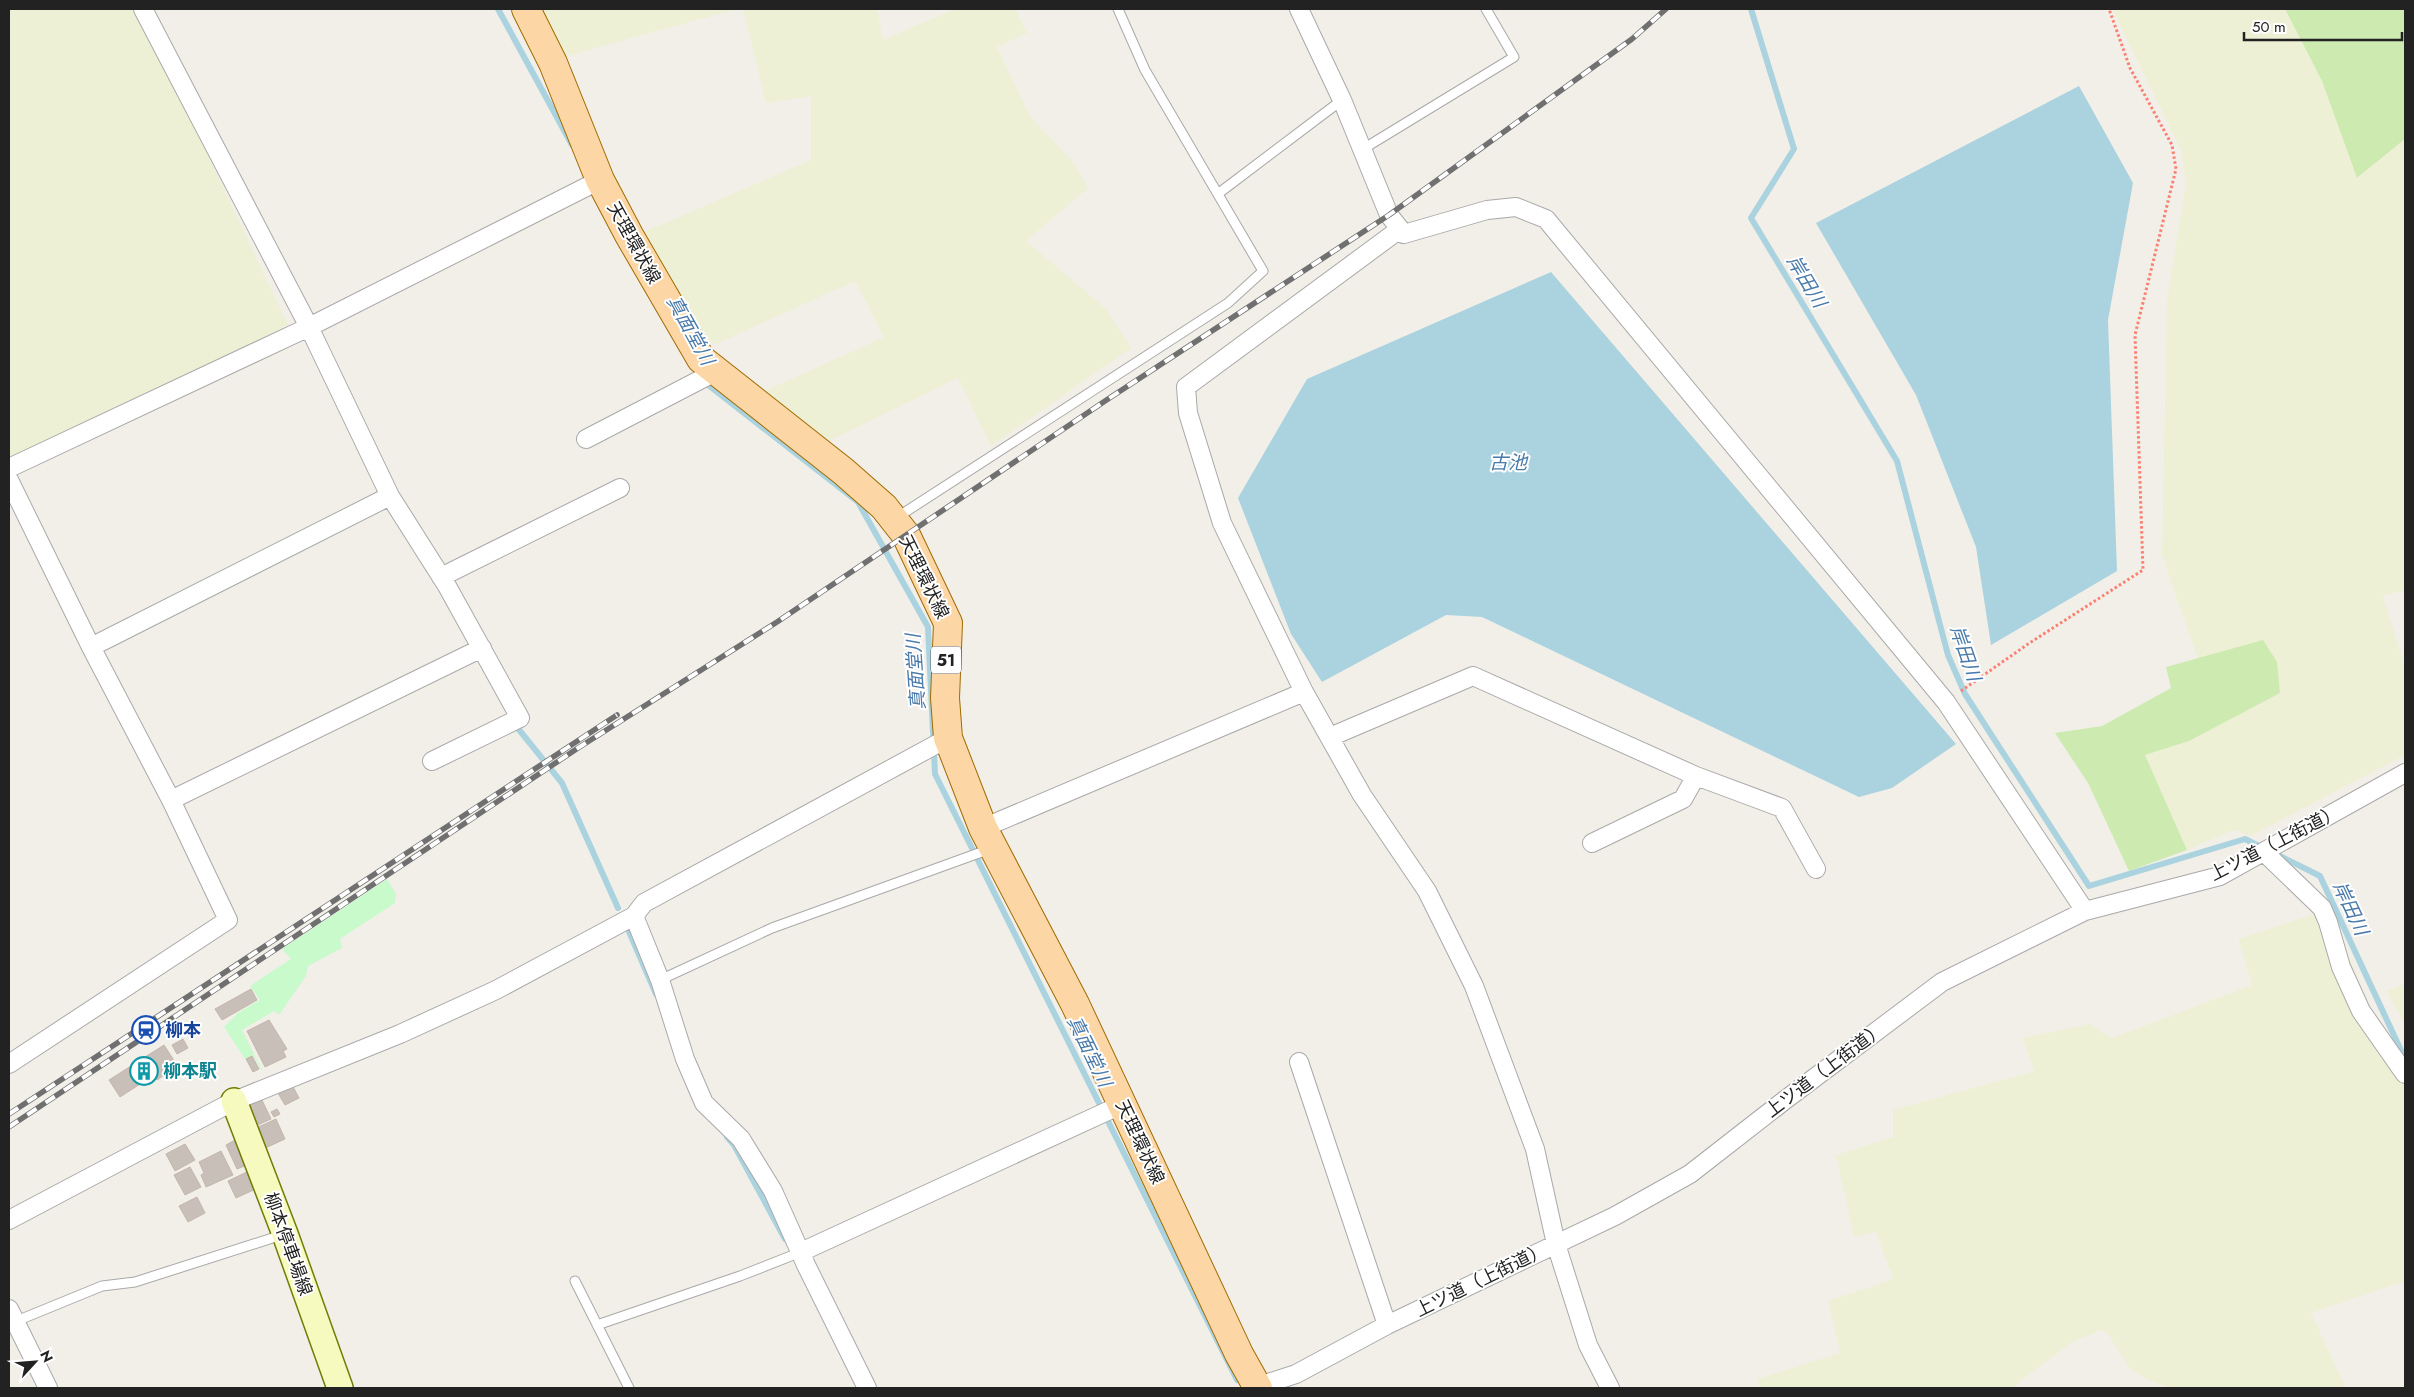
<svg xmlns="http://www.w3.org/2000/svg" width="2414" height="1397" font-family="Jost,'Noto Sans JP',sans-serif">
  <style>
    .farmland { fill: #eef0d5 }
    .grass { fill: #cdebb0 }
    .park { fill: #c8facc }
    .water { fill: #aad3df }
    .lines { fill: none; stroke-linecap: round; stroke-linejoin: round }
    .stream { stroke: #aad3df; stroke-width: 6 }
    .building { fill: #c7bfb8; stroke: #c4b6ab }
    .service-casing { stroke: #a9a9a9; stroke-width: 11 }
    .minor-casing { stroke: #a9a9a9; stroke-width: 20 }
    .secondary-casing { stroke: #707d05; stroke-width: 28 }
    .primary-casing { stroke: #a06b00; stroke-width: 30 }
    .path { stroke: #fa8072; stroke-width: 3; stroke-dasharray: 2.5 2.5; stroke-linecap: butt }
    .service { stroke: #fff; stroke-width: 9 }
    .minor { stroke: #fff; stroke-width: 18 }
    .secondary { stroke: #f7fabf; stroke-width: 25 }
    .primary { stroke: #fcd6a4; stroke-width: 28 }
    .rail-casing { stroke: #707070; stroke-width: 5.5 }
    .rail { stroke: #fff; stroke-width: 4; stroke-dasharray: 11; stroke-linecap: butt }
    .labels { text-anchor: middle; stroke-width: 4; stroke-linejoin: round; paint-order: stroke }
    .shield { fill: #fff; stroke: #646464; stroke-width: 1 }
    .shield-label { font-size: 16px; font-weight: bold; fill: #222 }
    .street-label { font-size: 18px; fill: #222; stroke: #fff }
    .transit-label { font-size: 18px; font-weight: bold; fill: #164399; stroke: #fff; text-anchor: start }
    .culture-label { font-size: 18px; font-weight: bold; fill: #0d838f; stroke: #fff; text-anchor: start }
    .water-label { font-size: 19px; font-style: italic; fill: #4a7aab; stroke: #fff }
  </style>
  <rect width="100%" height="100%" fill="#f2efe9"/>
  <path class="farmland" d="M9,9H139L288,325L9,464Z
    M540,9H737L563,57Z
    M743,9H877L883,40L955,9H1015L1027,33L997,47L1030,116L1074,163L1088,188L1026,241L1106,309L1131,348L991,446L958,378L829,441L765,391L884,337L855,281L714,345L693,319L644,232L811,160V96L766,103Z
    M2112,9H2285L2322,81L2358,178L2405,139V590L2383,596L2405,667V755L2251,836L2234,830L2187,850L2145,755L2189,741L2263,640L2198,659L2162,556L2167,301L2186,183L2181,150Z
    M2330,909L2374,1020L2405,1063V1281L2311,1313L2346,1388L2168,1387L2146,1379L2130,1368L2107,1333L2101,1330L2074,1341L2021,1380L2015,1388H1760L1757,1379L1840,1353L1828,1301L1893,1279L1876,1232L1854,1237L1836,1155L1893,1137V1110L2035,1071L2022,1038L2089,1024L2112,1038L2252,985L2238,939Z
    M2405,984V1024L2386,991Z"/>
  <path class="grass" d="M2285,9H2405V139L2357,178L2322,81Z
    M2263,640L2277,662L2280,693L2189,741L2145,755L2187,850L2129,871L2088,783L2055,733L2102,726L2171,688L2166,667Z"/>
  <path class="park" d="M387,879L396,894L395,903L340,939L342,948L308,966L306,976L279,1015L274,1011L242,1030L262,1070H261L253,1055L245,1059L224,1027L238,1013L260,1000L250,986L291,959L282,949Z"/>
  <path class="water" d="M2079,86L2133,183L2108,320L2117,571L1991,645L1976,547L1916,395L1816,223Z
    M1551,272L1956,744L1892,788L1859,797L1482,617L1446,615L1322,682L1291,634L1238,498L1307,379Z"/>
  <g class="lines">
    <path class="stream" d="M498,9L572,145
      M1751,9L1794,149L1751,218L1897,461L1948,655L1965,694L2089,886L2245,839L2265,849
      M703,381L858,502L928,627L935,774L1237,1380
      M516,726L562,783L618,908
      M2276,854L2320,876L2405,1059
      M627,927L656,994
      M727,1137L734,1145L785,1239"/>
  </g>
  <path class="building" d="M251,989L257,1000L222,1020L215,1009Z
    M269,1020L287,1049L283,1051L286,1057L265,1067L247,1031Z
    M183,1039L188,1048L177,1054L172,1045Z
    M164,1045L175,1062L164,1069L166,1074L157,1080L154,1075L120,1097L109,1080Z
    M252,1056L259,1069L253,1072L246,1059Z
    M290,1081L299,1098L285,1105L275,1088Z
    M260,1096L271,1119L253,1127L243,1104Z
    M277,1109L280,1114L274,1117L271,1112Z
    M276,1119L285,1139L263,1149L254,1129Z
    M235,1140L247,1165L237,1169L226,1145Z
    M185,1144L195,1160L175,1171L166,1154Z
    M221,1151L233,1175L206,1187L201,1175L204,1173L199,1162Z
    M190,1167L201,1187L185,1195L174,1175Z
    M251,1170L260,1187L236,1198L228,1181Z
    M197,1197L205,1213L188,1222L179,1206Z"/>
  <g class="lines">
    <defs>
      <path id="service" d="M1363,149L1514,57L1486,9
        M1219,193L1342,100
        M896,518L1228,303L1263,271L1145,70L1118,9
        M660,980L772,928L990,849
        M575,1281L629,1388
        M14,1322L102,1286L135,1282L285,1234
        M597,1325L740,1276L801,1252"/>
      <path id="minor" d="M143,9L309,327L390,496L447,586L520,718L432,761
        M1299,9L1342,100L1389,215L1404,234L1487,210L1516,207L1546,219L1946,702L2085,911
        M1400,229L1186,387L1188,413L1222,523L1304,692L1362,795L1427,891L1474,986L1535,1149L1556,1244L1588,1345L1610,1388
        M586,439L717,371
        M9,468L309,327L600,180
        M9,480L91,647L171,800L228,920L9,1064
        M441,577L620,488
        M91,647L390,496
        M1330,737L1473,676L1696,776L1782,808L1816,869
        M171,800L482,648
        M983,828L1304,692
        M1592,843L1683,799L1696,776
        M2264,852L2322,908L2328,922L2341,967L2361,1011L2405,1074
        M634,916L660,980L685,1059L704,1103L741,1139L773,1191L806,1265L867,1388
        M1299,1062L1387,1325
        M9,1220L234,1101L400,1034L496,990L634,916L644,903L948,738
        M801,1252L1123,1104
        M9,1309L48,1388
        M1253,1388L1296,1374L1387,1325L1615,1216L1690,1174L1785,1100L1942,982L2085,911L2220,876L2405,773"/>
      <path id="secondary" d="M234,1101L285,1234L340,1388"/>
      <path id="primary" d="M526,9L553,63L600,180L629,235L701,359L843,471L884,507L906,535L948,623L945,698L948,738L983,828L1075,1004L1239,1354L1258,1388"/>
    </defs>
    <use href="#service" class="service-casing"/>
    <use href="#minor" class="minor-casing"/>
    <use href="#secondary" class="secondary-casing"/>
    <use href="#primary" class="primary-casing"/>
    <path class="path" d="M1961,691L2028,644L2143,570L2135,335L2176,169L2172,145L2130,68L2109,9"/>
    <use href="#service" class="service"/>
    <use href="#minor" class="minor"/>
    <use href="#secondary" class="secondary"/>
    <use href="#primary" class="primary"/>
    <defs>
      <path id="rail" d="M9,1114L617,715
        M9,1127L578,748L777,622L1108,399L1389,215L1632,39L1666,9"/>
    </defs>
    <use href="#rail" class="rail-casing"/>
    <use href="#rail" class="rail"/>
  </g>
  <defs>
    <symbol id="station-ring" viewBox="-11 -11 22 22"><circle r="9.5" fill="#fff" stroke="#1a4fb4" stroke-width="1.5"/><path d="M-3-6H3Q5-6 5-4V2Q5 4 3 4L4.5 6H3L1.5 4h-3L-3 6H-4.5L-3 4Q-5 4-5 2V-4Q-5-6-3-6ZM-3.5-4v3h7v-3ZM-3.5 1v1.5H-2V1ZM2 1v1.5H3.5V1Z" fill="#1a4fb4"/></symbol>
    <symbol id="building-ring" viewBox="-11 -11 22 22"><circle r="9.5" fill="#fff" stroke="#0f9aa8" stroke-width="1.5"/><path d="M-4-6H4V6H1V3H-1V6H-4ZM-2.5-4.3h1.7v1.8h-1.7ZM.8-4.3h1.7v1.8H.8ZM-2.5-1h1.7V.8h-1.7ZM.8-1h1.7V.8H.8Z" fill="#0f9aa8"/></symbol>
  </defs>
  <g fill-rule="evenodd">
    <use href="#station-ring" x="130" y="1014" width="32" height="32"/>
    <use href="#building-ring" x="128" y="1055" width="32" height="32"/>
  </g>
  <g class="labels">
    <rect class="shield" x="931" y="646.5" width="30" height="27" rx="4"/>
    <g class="shield-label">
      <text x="946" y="666">51</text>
    </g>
    <g class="street-label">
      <text transform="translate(634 243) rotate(61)" y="6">天理環状線</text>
      <text transform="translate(924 577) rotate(64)" y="6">天理環状線</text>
      <text transform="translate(2275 843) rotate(-27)" y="6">上ツ道（上街道）</text>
      <text transform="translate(1825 1070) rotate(-37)" y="6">上ツ道（上街道）</text>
      <text transform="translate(1140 1142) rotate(65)" y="6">天理環状線</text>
      <text transform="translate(288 1244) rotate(70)" y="6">柳本停車場線</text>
      <text transform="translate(1481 1280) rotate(-26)" y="6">上ツ道（上街道）</text>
    </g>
    <g class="transit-label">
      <text x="165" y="1036">柳本</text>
    </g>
    <g class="culture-label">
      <text x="163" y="1077">柳本駅</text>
    </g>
    <g class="water-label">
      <text transform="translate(1807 281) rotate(59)" y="7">岸田川</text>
      <text transform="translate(691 330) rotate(61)" y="7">真面堂川</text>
      <text x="1508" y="469">古池</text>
      <text transform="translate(1966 653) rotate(71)" y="7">岸田川</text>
      <text transform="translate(915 672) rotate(-94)" y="7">真面堂川</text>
      <text transform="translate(2351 908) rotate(65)" y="7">岸田川</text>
      <text transform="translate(1090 1051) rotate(64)" y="7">真面堂川</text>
    </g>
  </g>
  <rect width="2414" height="1397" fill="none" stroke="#222222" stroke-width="20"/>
  <g transform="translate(35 1362) rotate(64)" stroke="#ffffff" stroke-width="4" paint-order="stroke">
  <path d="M0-4L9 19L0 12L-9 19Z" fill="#222222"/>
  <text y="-8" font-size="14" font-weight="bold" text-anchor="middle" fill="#222222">N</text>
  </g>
  <path d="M2244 32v8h158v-8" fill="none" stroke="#222222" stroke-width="2.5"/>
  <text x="2252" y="32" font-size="15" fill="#222222" stroke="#ffffff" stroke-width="4" paint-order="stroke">50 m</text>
</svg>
